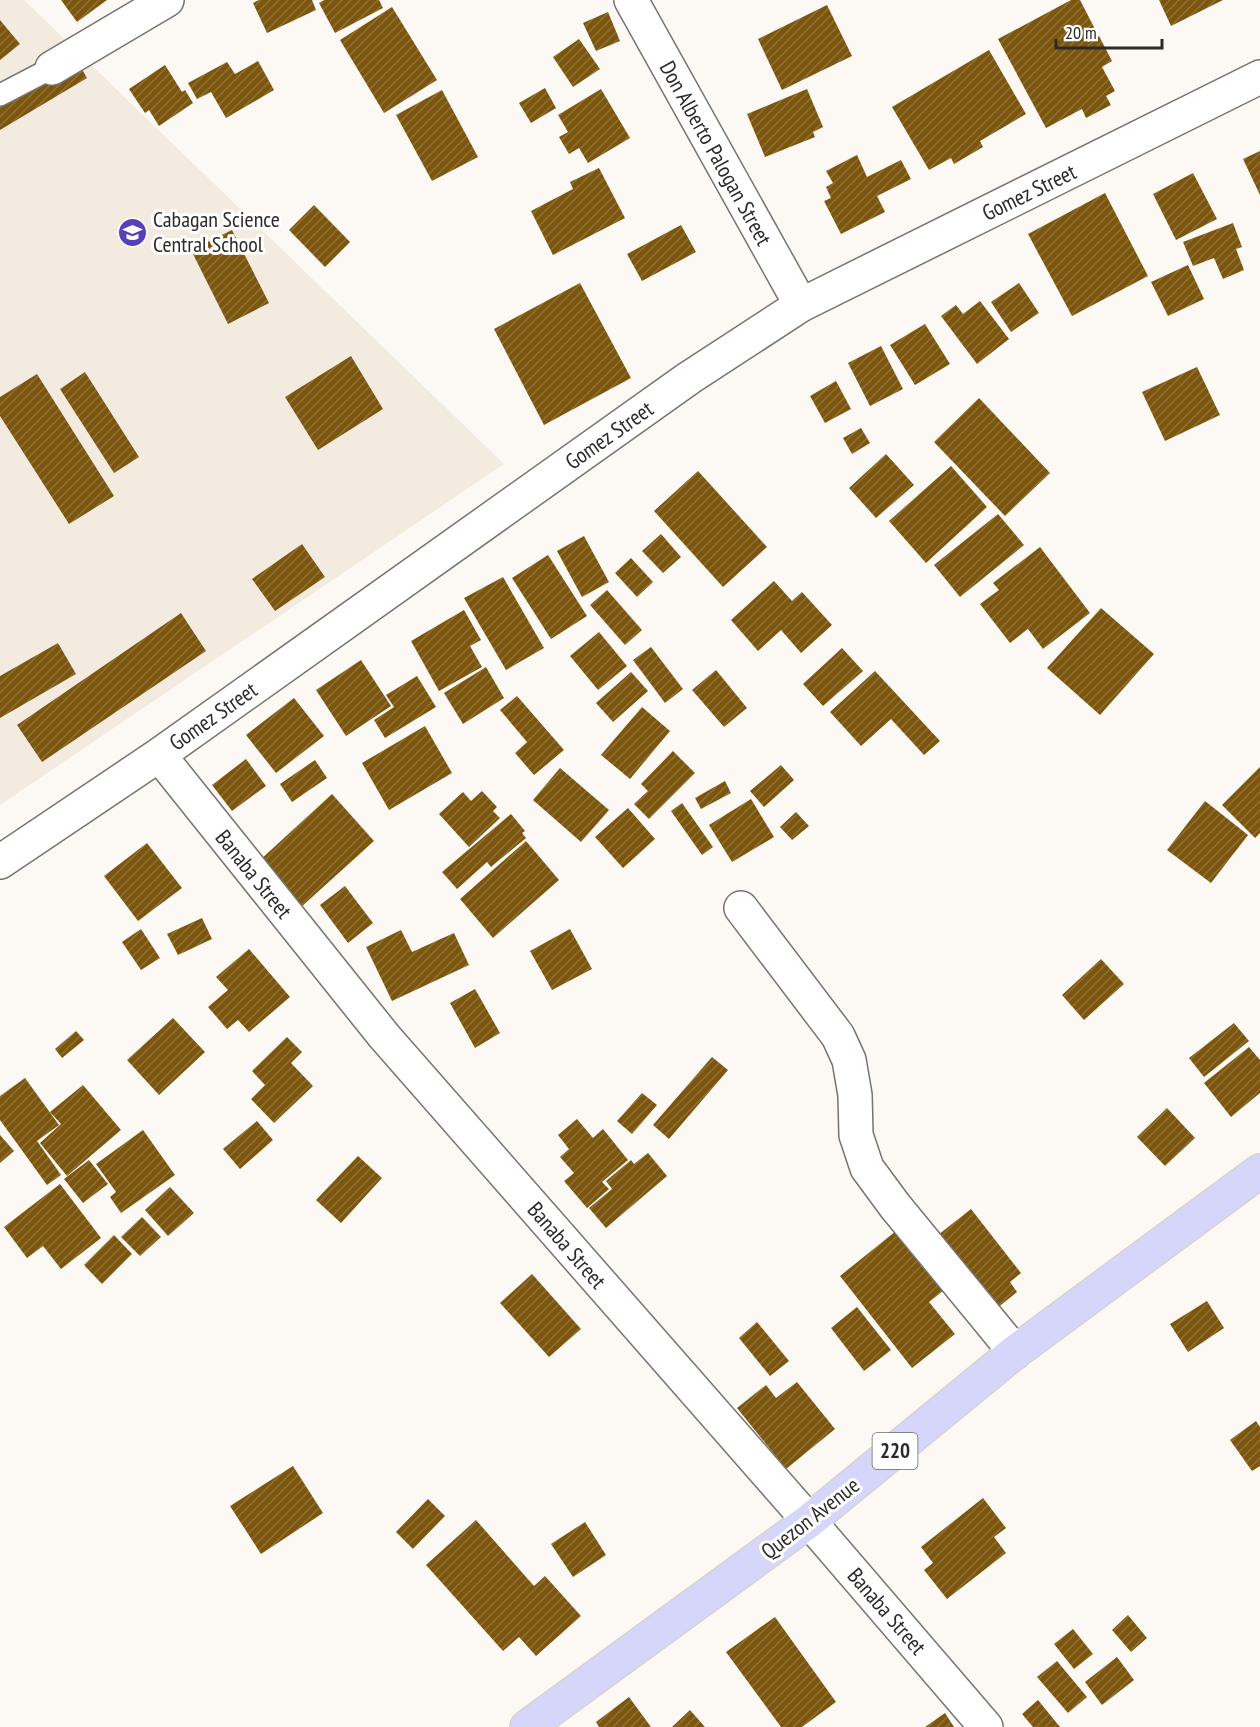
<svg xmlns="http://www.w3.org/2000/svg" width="1260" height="1727" font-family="'PT Sans Narrow',sans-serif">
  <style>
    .built { fill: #f3ebdf }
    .building { fill: url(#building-hatch) }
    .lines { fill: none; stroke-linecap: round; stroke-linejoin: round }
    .service-casing { stroke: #77746f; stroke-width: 24 }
    .minor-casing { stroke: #77746f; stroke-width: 36 }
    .primary-casing { stroke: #d5d4d4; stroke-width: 36 }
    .service { stroke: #fff; stroke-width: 21 }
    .minor { stroke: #fff; stroke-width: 33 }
    .primary { stroke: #d6d5fa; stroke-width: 33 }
    .labels { text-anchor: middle; stroke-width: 6; stroke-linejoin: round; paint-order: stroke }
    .shield { fill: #fff; stroke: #6b6a68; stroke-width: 1.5 }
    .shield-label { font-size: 21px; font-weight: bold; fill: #2b2a28 }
    .street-label { font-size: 22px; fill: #2b2a28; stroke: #fff }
    .poi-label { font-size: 22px; fill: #2b2a28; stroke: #fff; text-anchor: start }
  </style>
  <defs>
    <pattern id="building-hatch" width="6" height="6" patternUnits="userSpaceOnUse" patternTransform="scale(1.5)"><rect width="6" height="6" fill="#7d560e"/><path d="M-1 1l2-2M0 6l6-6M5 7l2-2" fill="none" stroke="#8e703a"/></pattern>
  </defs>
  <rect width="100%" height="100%" fill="#fcf8f3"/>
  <path class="built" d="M0,0H24L504,464L0,805Z"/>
  <path class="building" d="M61,0H107L77,22Z
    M259,0H312L316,10L267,33L253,3Z
    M324,0H379L383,8L335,33L319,3Z
    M1071,0H1080L1096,31L1085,37L1088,42L1099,36L1112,61L1102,67L1115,91L1106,96L1111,105L1086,118L1082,109L1046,128L998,39Z
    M1159,0H1223L1171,26Z
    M827,5L852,56L782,90L758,39Z
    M392,7L437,80L384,113L340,40Z
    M608,12L620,41L596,51L583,23Z
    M0,20L20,44L0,60Z
    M579,39L600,69L573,87L553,57Z
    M68,45L87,78L0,130V86Z
    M989,50L1026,114L980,141L983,147L954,164L951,158L929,170L892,107Z
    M258,61L274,90L226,118L211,92L197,99L188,83L227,62L235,74Z
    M165,65L182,92L185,90L193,103L159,126L149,110L145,113L129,89Z
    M545,88L556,108L531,123L519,103Z
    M601,89L630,138L588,163L579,148L569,154L559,137L568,132L558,115Z
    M807,89L823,127L813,132L815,137L765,157L747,114Z
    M442,90L478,157L432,181L396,115Z
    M1260,151V195L1243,159Z
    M857,155L867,177L901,160L911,179L877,196L885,212L841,234L824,201L831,198L826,187L833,183L826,171Z
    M599,168L625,218L553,255L531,211L573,189L570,182Z
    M1193,173L1217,219L1176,240L1153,194Z
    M1105,193L1148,276L1072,316L1028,234Z
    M314,205L350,242L325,267L289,230Z
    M1233,223L1242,247L1236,249L1244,270L1223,279L1214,258L1193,266L1183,242Z
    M681,225L696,252L642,281L627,254Z
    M232,230L269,303L228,324L191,250Z
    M1188,265L1204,299L1168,316L1151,282Z
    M580,283L631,378L544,425L494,329Z
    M1019,283L1039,313L1011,332L991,302Z
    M980,301L1009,339L977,364L941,316L956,305L963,314Z
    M925,324L950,364L915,385L890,345Z
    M881,346L903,389L870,406L848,363Z
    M351,356L383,409L318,450L285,397Z
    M1197,367L1220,415L1165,441L1142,392Z
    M85,372L139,457L114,473L60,389Z
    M37,374L114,496L69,524L0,416V397Z
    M836,381L851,409L825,423L810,396Z
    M979,398L1050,473L1005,516L934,442Z
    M861,428L870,443L852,454L843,438Z
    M886,454L914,485L876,518L849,488Z
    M951,466L987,507L926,563L889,521Z
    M698,471L767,547L723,587L654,511Z
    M998,514L1024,545L960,597L934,565Z
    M661,534L681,557L663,573L642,551Z
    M584,536L609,582L582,597L557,551Z
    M302,544L325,577L275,611L252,579Z
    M1040,547L1090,613L1043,649L1028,629L1010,643L980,604L999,590L993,583Z
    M548,555L587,616L551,639L512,578Z
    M631,558L653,582L637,597L615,573Z
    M503,577L544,648L506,670L464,598Z
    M774,581L792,601L802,592L832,625L801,653L781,630L758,651L731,620Z
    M607,590L642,630L625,645L590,605Z
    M1101,608L1154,654L1100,715L1047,668Z
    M464,610L481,640L470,646L482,667L439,691L411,641Z
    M181,613L206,651L42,762L17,725Z
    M599,632L627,666L598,690L570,656Z
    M58,643L76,674L0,718V676Z
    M651,647L683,689L665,703L633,660Z
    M842,648L863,671L823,706L803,684Z
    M361,660L391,706L346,736L316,690Z
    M486,667L504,698L463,724L444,693Z
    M716,670L747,708L724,727L692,690Z
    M875,671L940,741L924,755L891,719L861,746L830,712Z
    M631,672L648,691L613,722L596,703Z
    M417,676L436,707L385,738L374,720L394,707L386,695Z
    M517,696L564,750L534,775L515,753L527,742L500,710Z
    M294,698L324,736L276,773L246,735Z
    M642,707L670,731L630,779L601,755Z
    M425,726L452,773L389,810L362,763Z
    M673,751L695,773L649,819L634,804L648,791L641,784Z
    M246,759L266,786L232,811L212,785Z
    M315,760L327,778L292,802L280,784Z
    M781,765L794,780L764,807L750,791Z
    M1260,767V833L1255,838L1222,805Z
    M560,768L609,810L581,842L533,800Z
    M725,781L731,793L701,809L695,798Z
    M482,791L497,807L493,811L500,818L469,847L439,814L463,792L471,801Z
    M332,794L374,841L300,908L259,861Z
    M751,799L774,837L732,862L709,825Z
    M1205,801L1248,835L1211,883L1167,850Z
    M682,803L713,847L702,855L671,811Z
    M628,808L655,839L623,868L595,837Z
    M796,812L809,826L792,840L780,827Z
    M511,814L525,831L522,833L526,838L491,867L487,862L457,889L442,872Z
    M526,841L559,880L493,938L460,899Z
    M147,843L182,888L138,921L104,876Z
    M345,886L373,923L348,943L320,905Z
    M202,918L212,939L178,955L167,934Z
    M141,929L160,958L141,970L122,942Z
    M570,929L592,969L552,990L530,951Z
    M401,930L412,952L454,933L469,965L392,1001L366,947Z
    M249,949L290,997L249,1032L238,1020L227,1029L208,1007L228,990L216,977Z
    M1101,959L1124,984L1084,1020L1062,995Z
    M475,989L500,1033L475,1048L450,1003Z
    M173,1018L205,1052L159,1095L127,1060Z
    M1234,1023L1249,1041L1204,1077L1189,1058Z
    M76,1031L84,1040L62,1058L55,1049Z
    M287,1037L302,1052L291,1063L313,1086L274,1123L251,1099L265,1085L252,1071Z
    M1249,1047L1260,1060V1093L1231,1117L1204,1083Z
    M712,1057L728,1070L669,1139L653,1125Z
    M25,1078L59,1125L37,1141L61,1175L47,1185L0,1120V1096Z
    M83,1085L121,1130L67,1176L40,1143L61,1124L50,1112Z
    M642,1093L657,1105L632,1134L617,1121Z
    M1167,1108L1195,1138L1165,1166L1137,1137Z
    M577,1119L593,1138L603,1129L628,1160L602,1182L609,1189L587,1208L564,1181L574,1173L560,1157L569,1149L558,1135Z
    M257,1121L273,1140L240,1169L223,1149Z
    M143,1130L175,1175L121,1213L110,1197L116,1192L96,1164Z
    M0,1135L14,1151L0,1163Z
    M648,1153L667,1176L606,1228L589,1208L612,1189L606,1181L631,1160L634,1164Z
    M358,1156L382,1178L341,1223L316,1200Z
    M89,1160L108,1184L83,1203L64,1179Z
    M60,1184L101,1238L61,1269L43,1246L27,1258L4,1227Z
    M170,1187L194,1213L168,1236L145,1210Z
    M971,1209L1021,1273L1010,1282L1017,1292L996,1309L938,1235Z
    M142,1217L161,1237L140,1256L121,1237Z
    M901,1227L948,1287L929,1302L955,1334L912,1368L840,1276Z
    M114,1235L132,1254L102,1284L84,1265Z
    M532,1274L581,1329L549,1357L500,1303Z
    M1207,1301L1224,1328L1188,1352L1170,1324Z
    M857,1307L891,1350L864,1371L831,1328Z
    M757,1322L789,1361L770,1376L739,1338Z
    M797,1382L835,1429L786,1469L737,1408L766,1385L776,1398Z
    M1256,1421L1260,1427V1466L1252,1471L1230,1440Z
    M293,1466L323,1513L261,1554L230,1506Z
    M983,1498L1006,1528L994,1537L1006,1553L947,1599L924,1570L933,1563L921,1547Z
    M428,1499L445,1516L413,1549L396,1532Z
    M476,1520L534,1586L545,1576L581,1616L536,1656L519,1637L503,1651L426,1565Z
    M585,1522L606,1555L573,1577L551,1544Z
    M1128,1615L1147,1638L1131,1652L1112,1630Z
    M775,1617L836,1702L802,1727H781L726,1652Z
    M1073,1629L1093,1654L1074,1669L1054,1644Z
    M1117,1657L1134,1680L1102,1705L1085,1682Z
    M1057,1661L1087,1697L1068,1713L1037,1677Z
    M629,1697L651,1727H599L596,1722Z
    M1038,1700L1060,1727H1033L1022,1714Z
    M690,1710L705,1727H672Z
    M945,1713L954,1727H925Z"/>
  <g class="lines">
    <defs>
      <path id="service" d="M0,95L52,68"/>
      <path id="minor" d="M631,0L801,305
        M52,68L167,0
        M159,755L384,1036L809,1521L986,1727
        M0,862L159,755L689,378L801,305L1260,77
        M741,908L838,1036L849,1060L855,1095L856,1135L867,1168L895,1206L1015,1352"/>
      <path id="primary" d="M527,1727L809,1521L1015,1352L1260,1171"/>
    </defs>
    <use href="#service" class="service-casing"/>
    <use href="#minor" class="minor-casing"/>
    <use href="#primary" class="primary-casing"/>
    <use href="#service" class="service"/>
    <use href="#minor" class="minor"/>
    <use href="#primary" class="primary"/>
  </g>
  <defs>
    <symbol id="school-disc" viewBox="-11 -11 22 22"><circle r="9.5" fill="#5741b9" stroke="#fff"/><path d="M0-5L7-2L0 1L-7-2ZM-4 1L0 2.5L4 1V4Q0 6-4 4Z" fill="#fff"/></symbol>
  </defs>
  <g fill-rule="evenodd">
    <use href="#school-disc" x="116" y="216" width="33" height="33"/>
  </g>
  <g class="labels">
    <rect class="shield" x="872.5" y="1433" width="45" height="36" rx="4.5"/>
    <g class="shield-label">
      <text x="895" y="1458">220</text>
    </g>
    <g class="street-label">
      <text transform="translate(716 153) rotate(61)" y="8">Don Alberto Palogan Street</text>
      <text transform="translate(1029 192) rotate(-26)" y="8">Gomez Street</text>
      <text transform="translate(609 435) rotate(-35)" y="8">Gomez Street</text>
      <text transform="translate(213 716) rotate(-35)" y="8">Gomez Street</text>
      <text transform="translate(254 874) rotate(51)" y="8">Banaba Street</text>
      <text transform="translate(567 1245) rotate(49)" y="8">Banaba Street</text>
      <text transform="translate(810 1518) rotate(-38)" y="8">Quezon Avenue</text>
      <text transform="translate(887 1611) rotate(49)" y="8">Banaba Street</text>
    </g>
    <g class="poi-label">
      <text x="153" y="227">Cabagan Science<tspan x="153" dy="25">Central School</tspan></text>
    </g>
  </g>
  <path d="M1056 39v9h106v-9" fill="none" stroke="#2b2a28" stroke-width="3"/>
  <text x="1065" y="39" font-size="18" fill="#2b2a28" stroke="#ffffff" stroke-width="4.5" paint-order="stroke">20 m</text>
</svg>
